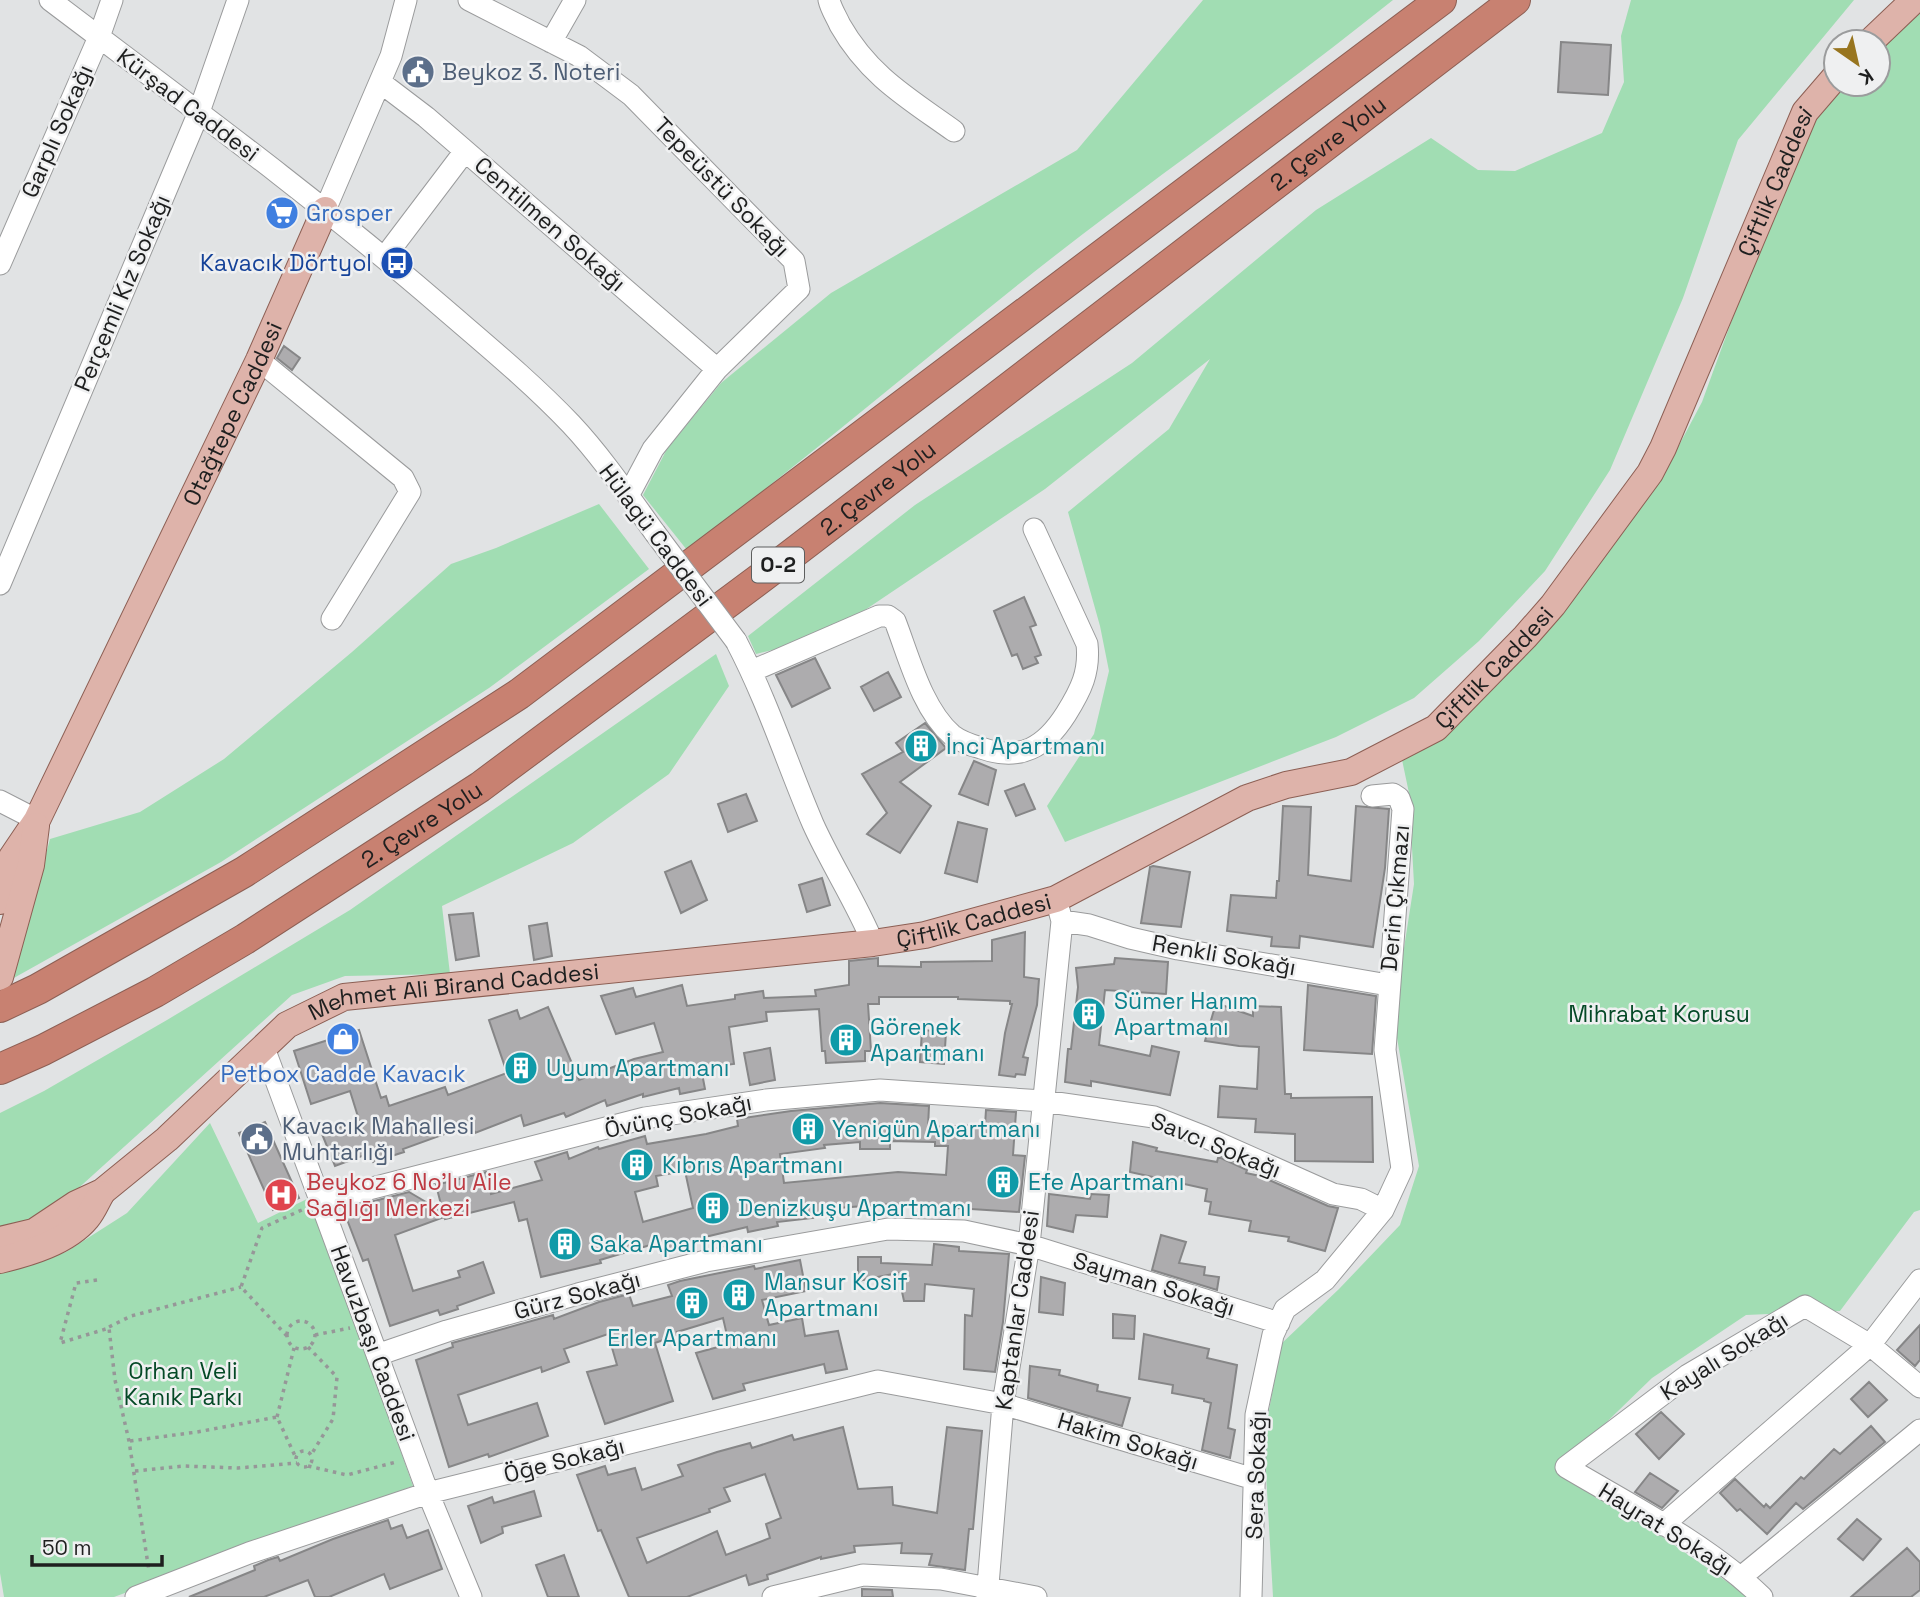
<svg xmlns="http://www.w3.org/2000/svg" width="1920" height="1597" font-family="'Space Grotesk',sans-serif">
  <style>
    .green { fill: #a1ddb3 }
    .building { fill: #adacae; stroke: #868687; stroke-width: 2; fill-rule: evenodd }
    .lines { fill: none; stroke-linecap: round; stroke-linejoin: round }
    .minor-casing { stroke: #9a9b9c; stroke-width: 23 }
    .major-casing { stroke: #8c5f54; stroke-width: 28 }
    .highway-casing { stroke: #8c5f54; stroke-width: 32 }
    .path { stroke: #969798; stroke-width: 3.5; stroke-dasharray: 3.5 5; stroke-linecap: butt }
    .minor { stroke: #fff; stroke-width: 21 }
    .major { stroke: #deb3aa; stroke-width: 26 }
    .highway { stroke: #c88171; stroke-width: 30 }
    .minor-bridge-casing { stroke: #9a9b9c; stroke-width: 23; stroke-linecap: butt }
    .minor-bridge { stroke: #fff; stroke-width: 21 }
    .labels { text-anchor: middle; stroke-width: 5; stroke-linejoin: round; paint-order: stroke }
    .shield { fill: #eff0f1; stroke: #5d5e5e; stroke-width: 2 }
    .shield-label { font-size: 21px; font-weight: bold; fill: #1e1f1f }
    .service-label { font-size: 23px; fill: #4e5e75; stroke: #eff0f1; text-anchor: start }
    .street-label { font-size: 23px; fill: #1e1f1f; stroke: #eff0f1 }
    .shop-label { font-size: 23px; fill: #366cbe; stroke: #eff0f1; text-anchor: start }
    .transit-label { font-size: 23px; fill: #164399; stroke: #eff0f1; text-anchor: end }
    .culture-label { font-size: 23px; fill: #0d838f; stroke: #eff0f1; text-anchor: start }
    .park-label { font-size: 23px; fill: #044926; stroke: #eff0f1 }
    .health-label { font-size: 23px; fill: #be3a42; stroke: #eff0f1; text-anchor: start }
  </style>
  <rect width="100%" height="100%" fill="#e1e3e4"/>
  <path class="green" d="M1203,0H1393C1276,94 1152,179 1034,272C918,364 805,460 687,550L643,495L667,449L721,383L831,293L1077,150Z
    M1631,0H1854L1738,140L1683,298L1610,470L1545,571L1479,641L1414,698L1336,737L1065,842L1047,806L1094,734L1109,671L1100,626L1068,512L1169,429L1210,359L1045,489L865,610L785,647L756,654L748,636L915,505L1132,363L1316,210L1431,138L1478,170L1515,171L1602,133L1624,82L1621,36Z
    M1920,6V1210L1914,1212L1840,1311L1746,1315L1652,1378L1583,1445L1565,1478L1654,1531L1749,1597H1273L1264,1438L1281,1344L1339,1289L1400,1225L1419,1166L1396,1032L1401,967L1414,884L1409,793L1401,755L1447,731L1468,714L1496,686L1601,562L1668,466L1702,402L1783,180L1810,119L1836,84H1878V42Z
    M599,504L649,569L489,688L221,862L12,979L50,839L140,812L224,759L352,652L451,564L496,548Z
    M716,654L729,686L669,774L573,843L442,906L450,974L345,976L292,995L62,1203L16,1226L0,1228V1113L44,1091L167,1020L350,910Z
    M210,1123L258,1223L311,1197L413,1486L114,1597H4L0,1573V1273L66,1252L127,1213Z"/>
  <path class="building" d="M1561,42L1611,45L1608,95L1558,92Z
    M284,346L300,358L292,370L277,358Z
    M1024,597L1036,625L1030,627L1041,655L1035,657L1038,663L1023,669L1017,654L1012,656L994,611Z
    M815,658L830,688L792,707L776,675Z
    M888,672L901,697L874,711L861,687Z
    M925,723L946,748L900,782L931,806L900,853L867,834L887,813L862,774L903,752L896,743Z
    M974,761L996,770L988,805L959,794Z
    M1024,784L1035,809L1016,816L1005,791Z
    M746,794L757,821L728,832L718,804Z
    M1283,806L1311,807L1308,875L1351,881L1356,806L1389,809L1385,868L1373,947L1300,936L1299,948L1271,946L1272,937L1227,931L1231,895L1276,898L1277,881H1279Z
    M958,822L987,829L977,882L945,873Z
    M691,861L707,900L681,913L665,872Z
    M1153,866L1190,872L1181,927L1141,923L1150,867Z
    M822,878L830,905L807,912L799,885Z
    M473,913L479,956L456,960L449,915Z
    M547,923L552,956L534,960L529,926Z
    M1025,932L1024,977L1039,979L1037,1005L1023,1057L1028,1058L1025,1075L1016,1074L1015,1077L999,1075L1005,1033L1012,1004H1010V1001L958,999V997H879V1004H868L871,1051H865V1061L826,1063L825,1051H822L819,1009L766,1012L767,1021L729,1027L734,1064L701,1068L705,1089L680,1094L679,1088L643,1097V1094L607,1106L605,1100L566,1117L564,1113L524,1126L521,1115L475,1133L472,1124L403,1149L404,1152L373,1162L370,1153L335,1166L322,1134L359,1120L350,1091L311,1104L294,1051L359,1030L381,1098L386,1096L389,1106L445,1087L448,1095L507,1073L489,1020L517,1010L520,1019L548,1007L579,1080L634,1059L663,1052L654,1023L616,1034L601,996L633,988L636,997L682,985L687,1006L735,999V995L763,991L764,998L816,996L815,990L849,985V961L878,958V966L921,967V962L992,961V940Z
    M1115,958L1168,962L1166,994L1105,990L1099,1045L1150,1056L1152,1046L1179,1052L1170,1095L1091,1081V1086L1065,1082L1068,1049H1071L1078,987L1076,968L1114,964Z
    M1308,985L1376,996L1372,1054L1304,1050Z
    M1216,1003L1253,1016V1006L1281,1007L1285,1094H1291V1098L1372,1097L1373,1162L1295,1161V1134L1255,1132L1256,1119L1218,1117L1220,1086L1257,1089L1259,1047L1239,1046L1205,1041Z
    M922,1030L946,1032L944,1064L920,1062Z
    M770,1048L775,1080L750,1085L744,1053Z
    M880,1103L929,1106L928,1127L985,1125L986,1110L1016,1112L1013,1155L1025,1156L1019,1212L892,1204L824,1209V1212L812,1214L813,1218L777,1222L778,1226L748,1232L747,1227L680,1243L682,1247L660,1253L657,1243L600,1260L601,1263L541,1277L527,1219L519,1221L514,1202L445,1219L444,1217L395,1235L413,1291L460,1277L458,1271L483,1262L494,1293L457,1306L458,1309L440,1315L438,1310L390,1326L368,1259L363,1261L343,1209L409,1192L443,1212L436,1185L486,1172L491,1194L542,1180L535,1162L567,1152L569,1159L598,1147L599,1149L645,1136L647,1144L706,1134L738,1126L737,1119L791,1111ZM890,1141L935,1142V1146H948L946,1175L898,1172L784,1183L780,1154L825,1148L824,1145L860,1142V1149H890ZM685,1171L693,1208L643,1222L635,1192L658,1186L656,1176Z
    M265,1122L299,1198L273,1210L239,1133Z
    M1133,1142L1157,1148L1156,1151L1217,1162L1218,1158H1221L1247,1170L1246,1173L1260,1176L1328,1206L1338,1208L1325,1251L1288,1241L1289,1237L1249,1231L1251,1221L1209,1214L1211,1202L1205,1201L1207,1189L1130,1172Z
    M1049,1194L1090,1199L1091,1194L1109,1195L1107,1217L1076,1215L1073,1232L1047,1226Z
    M1161,1235L1186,1242L1179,1263L1205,1267L1204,1275L1219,1277L1217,1290L1152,1270Z
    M934,1244L959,1247V1251L1009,1254L1003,1322L995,1372L964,1369L965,1315L972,1316L974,1289L925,1284L924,1301H904L898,1273L858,1281V1257H881V1263L932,1265Z
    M800,1260L806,1291L762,1300L769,1325L802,1318L805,1336L838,1331L847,1369L826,1373L824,1364L743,1384L745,1390L713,1399L696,1353L729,1344L723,1318L677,1332L678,1335L655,1343L673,1401L605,1424L587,1372L617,1365L608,1334L564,1349L569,1362L542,1372L541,1367L458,1395L468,1425L537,1403L548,1436L489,1457L488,1454L449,1467L416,1360L453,1347L452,1343L553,1315L554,1319L599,1302L629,1294L633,1306L672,1296L668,1285L680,1281L754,1266L755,1269Z
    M1041,1277L1065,1283L1063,1315L1039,1312Z
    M1113,1314L1135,1316L1134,1339L1113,1338Z
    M1920,1325V1360L1915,1366L1897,1350Z
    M1144,1334L1209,1349L1207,1358L1237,1365L1228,1428L1235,1430L1230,1458L1202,1450L1211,1403L1204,1401V1399L1172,1393L1173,1385L1139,1379Z
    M1030,1366L1060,1370L1059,1375L1098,1385L1097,1391L1130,1398L1122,1426L1028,1398Z
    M1869,1382L1887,1400L1868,1417L1851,1399Z
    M1661,1412L1684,1434L1659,1459L1636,1434Z
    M1871,1426L1885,1442L1803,1509L1796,1503L1767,1534L1740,1509L1737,1511L1720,1493L1735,1479L1764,1507L1766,1504L1770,1508L1801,1477L1804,1479L1834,1449L1840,1454Z
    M843,1427L858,1489L892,1487L893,1505L937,1513L947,1427L982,1431L973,1529H969L965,1570L929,1565L932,1554L901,1553L902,1543L854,1546L855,1552L821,1559V1557L767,1575L768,1579L749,1585L746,1575L687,1597H629L601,1530L598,1531L577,1475L605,1466L608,1475L635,1468L642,1490L683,1476L678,1465L717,1452L750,1443L752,1448L792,1435L794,1440ZM765,1474L781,1518L766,1524L770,1538L726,1555L717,1531L647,1563L637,1538L710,1512L709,1509L730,1501L724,1488Z
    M1650,1473L1678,1491L1662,1508L1635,1492Z
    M534,1491L541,1516L502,1527L503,1533L481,1543L468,1506L492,1497L494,1503Z
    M1857,1519L1881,1539L1863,1560L1838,1539Z
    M388,1520L391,1529L402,1525L407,1538L428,1530L442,1569L390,1589L384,1574L329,1597H315L308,1580L264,1597H189L255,1570L254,1566L268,1560L278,1557L280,1561L333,1539Z
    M1907,1548L1920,1562V1590L1911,1597H1851Z
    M564,1555L579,1597H548L536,1565Z
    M862,1589L892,1590L893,1597H862Z"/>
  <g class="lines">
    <defs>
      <path id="minor" d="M50,0C182,100 316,198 442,307C486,345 531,382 571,424C602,457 629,497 655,533
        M469,0L579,56L631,95L794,261L799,289L717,369L653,449L628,496
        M829,0C831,9 836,16 840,25C869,76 908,98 954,131
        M551,42L575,0
        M380,82L426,117L717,369
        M325,210L391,56L406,0
        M384,258L465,151
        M0,264L99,37L112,0
        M259,360L403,478L410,492L332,619
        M0,584L199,112L238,0
        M736,641C767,700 787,763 813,824C831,864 856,902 873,943
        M752,671L879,616H888L895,621C909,657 922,709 952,735C961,742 971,745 981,748C1021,762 1045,747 1066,714C1081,690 1090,672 1087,644L1034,529
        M0,801L37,820
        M1062,921L1089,925L1130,938L1178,949L1388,985
        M264,1048L428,1493L471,1597
        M322,1201L645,1118L766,1100L880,1090L1043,1101L1154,1117L1205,1137L1333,1194L1361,1199L1383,1210
        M377,1355L447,1331L578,1294L706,1261L888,1229L964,1231L1029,1245L1279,1323
        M1663,1525L1870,1345L1920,1280
        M1741,1577L1920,1430
        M136,1597L249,1553L428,1493L878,1381L1003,1404L1254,1479
        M773,1597L863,1575L941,1579L1036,1597
        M987,1597L1003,1404L1029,1245L1062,921L1056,899
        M1251,1597L1256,1415L1273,1335L1285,1309L1325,1280L1383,1210L1402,1169L1385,1050L1403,809L1399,798L1393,794L1372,796
        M1762,1597C1709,1545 1630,1505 1566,1467L1688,1375L1805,1306L1870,1345L1920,1387"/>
      <g id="major">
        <path d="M1870,42L1914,0"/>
        <path id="s1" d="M0,901L12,857L37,820L259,360L325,210"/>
        <path d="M0,977L31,865L36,826"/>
        <path id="s2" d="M0,1240L34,1232L76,1204L102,1192L167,1139L287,1025L344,997L873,943L925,935L1056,899L1247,798L1286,785L1351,772L1436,728L1525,637L1553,605L1650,473L1663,448L1805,112L1836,76"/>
        <path d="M0,1260C29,1253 67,1242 87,1218C93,1211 97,1201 101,1194"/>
      </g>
      <g id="highway">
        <path d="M0,1007L38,989L244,872L519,694L1441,0"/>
        <path id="s3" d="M0,1069L43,1050L155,992L245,939L480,787L770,571L1515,0"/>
      </g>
    </defs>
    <use href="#minor" class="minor-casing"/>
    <use href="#major" class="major-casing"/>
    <use href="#highway" class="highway-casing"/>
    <path class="path" d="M97,1280L76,1283L60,1343L109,1328L115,1380L129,1441L149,1571
      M287 1335a14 14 0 1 1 28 0a14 14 0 1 1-28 0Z
      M109,1327L131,1316L241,1287
      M315,1335L350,1328
      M287,1336L241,1287L262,1228L304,1209
      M308,1347L337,1377L333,1419L311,1455
      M277,1417L294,1348
      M130,1441L197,1432L277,1417L296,1458
      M296 1459a8 8 0 1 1 16 0a8 8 0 1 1-16 0Z
      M308,1466L347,1475L396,1462
      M135,1471L184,1466L238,1468L297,1463"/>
    <use href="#minor" class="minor"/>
    <use href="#major" class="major"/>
    <use href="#highway" class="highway"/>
    <defs>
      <path id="minor-bridge" d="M655,533L736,641"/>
    </defs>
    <use href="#minor-bridge" class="minor-bridge-casing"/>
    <use href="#minor-bridge" class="minor-bridge"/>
  </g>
  <defs>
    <symbol id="civic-disc" viewBox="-11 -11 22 22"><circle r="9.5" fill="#5c6f8a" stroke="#eff0f1"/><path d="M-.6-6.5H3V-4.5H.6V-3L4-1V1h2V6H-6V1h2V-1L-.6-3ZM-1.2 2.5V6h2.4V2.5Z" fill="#fff"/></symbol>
    <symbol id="supermarket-disc" viewBox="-11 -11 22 22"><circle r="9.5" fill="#3f7fe0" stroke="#eff0f1"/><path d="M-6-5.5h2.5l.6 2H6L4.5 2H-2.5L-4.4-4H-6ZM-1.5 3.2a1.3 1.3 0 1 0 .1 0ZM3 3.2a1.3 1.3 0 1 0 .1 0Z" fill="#fff"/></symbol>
    <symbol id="bus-disc" viewBox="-11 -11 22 22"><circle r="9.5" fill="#1a4fb4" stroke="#eff0f1"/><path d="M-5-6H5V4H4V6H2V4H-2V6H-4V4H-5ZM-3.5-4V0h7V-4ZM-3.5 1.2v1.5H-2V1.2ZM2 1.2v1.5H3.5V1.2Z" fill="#fff"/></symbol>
    <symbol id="building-disc" viewBox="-11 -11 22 22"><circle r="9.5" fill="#0f9aa8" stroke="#eff0f1"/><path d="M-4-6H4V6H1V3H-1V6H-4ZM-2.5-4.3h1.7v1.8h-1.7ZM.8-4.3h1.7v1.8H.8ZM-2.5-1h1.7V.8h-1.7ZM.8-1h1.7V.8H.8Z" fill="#fff"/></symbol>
    <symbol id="shop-disc" viewBox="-11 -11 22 22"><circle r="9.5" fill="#3f7fe0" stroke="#eff0f1"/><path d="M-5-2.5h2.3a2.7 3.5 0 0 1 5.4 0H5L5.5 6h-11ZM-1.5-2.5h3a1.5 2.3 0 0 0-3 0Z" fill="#fff"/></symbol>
    <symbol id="hospital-disc" viewBox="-11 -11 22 22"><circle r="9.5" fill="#e0444e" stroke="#eff0f1"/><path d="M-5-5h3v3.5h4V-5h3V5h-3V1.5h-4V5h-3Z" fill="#fff"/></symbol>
  </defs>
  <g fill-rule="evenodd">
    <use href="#civic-disc" x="399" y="53" width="38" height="38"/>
    <use href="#supermarket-disc" x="263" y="194" width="38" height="38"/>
    <use href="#bus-disc" x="378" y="244" width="38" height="38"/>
    <use href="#building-disc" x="902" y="727" width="38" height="38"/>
    <use href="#building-disc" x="1070" y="995" width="38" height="38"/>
    <use href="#shop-disc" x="324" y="1020" width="38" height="38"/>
    <use href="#building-disc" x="827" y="1021" width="38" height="38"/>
    <use href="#building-disc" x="502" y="1049" width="38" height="38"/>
    <use href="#building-disc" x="789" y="1110" width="38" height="38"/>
    <use href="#civic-disc" x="238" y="1120" width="38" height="38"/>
    <use href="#building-disc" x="618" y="1146" width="38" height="38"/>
    <use href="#building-disc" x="984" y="1163" width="38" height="38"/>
    <use href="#hospital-disc" x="262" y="1176" width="38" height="38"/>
    <use href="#building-disc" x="694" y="1189" width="38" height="38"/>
    <use href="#building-disc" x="546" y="1225" width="38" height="38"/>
    <use href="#building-disc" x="720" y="1276" width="38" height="38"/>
    <use href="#building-disc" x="673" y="1284" width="38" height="38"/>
  </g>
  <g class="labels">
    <rect class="shield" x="752" y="547.5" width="52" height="35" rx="5"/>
    <g class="shield-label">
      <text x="778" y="572">O-2</text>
    </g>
    <g class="service-label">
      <text x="442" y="80">Beykoz 3. Noteri</text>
      <text x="282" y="1134">Kavacık Mahallesi<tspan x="282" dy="26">Muhtarlığı</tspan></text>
    </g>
    <g class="street-label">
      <text transform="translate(188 105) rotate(37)" y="8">Kürşad Caddesi</text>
      <text transform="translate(57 131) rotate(-66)" y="8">Garplı Sokağı</text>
      <text dy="8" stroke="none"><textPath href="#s3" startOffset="1622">2. Çevre Yolu</textPath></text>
      <text dy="8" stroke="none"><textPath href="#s2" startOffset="2217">Çiftlik Caddesi</textPath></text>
      <text transform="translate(722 187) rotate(46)" y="8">Tepeüstü Sokağı</text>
      <text transform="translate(550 224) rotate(41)" y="8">Centilmen Sokağı</text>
      <text transform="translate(122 293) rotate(-67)" y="8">Perçemli Kız Sokağı</text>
      <text dy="8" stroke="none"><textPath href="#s1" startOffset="541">Otağtepe Caddesi</textPath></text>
      <text dy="8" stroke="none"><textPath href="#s3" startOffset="1055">2. Çevre Yolu</textPath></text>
      <text transform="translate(656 535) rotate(53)" y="8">Hülagü Caddesi</text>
      <text dy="8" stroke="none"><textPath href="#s2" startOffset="1650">Çiftlik Caddesi</textPath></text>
      <text dy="8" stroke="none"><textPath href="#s3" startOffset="488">2. Çevre Yolu</textPath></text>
      <text transform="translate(1395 898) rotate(-85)" y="8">Derin Çıkmazı</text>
      <text dy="8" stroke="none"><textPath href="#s2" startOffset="1062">Çiftlik Caddesi</textPath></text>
      <text transform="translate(1224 955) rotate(10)" y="8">Renkli Sokağı</text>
      <text dy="8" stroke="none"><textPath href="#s2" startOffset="536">Mehmet Ali Birand Caddesi</textPath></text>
      <text transform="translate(678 1116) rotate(-11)" y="8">Övünç Sokağı</text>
      <text transform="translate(1216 1145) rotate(22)" y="8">Savcı Sokağı</text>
      <text transform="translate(1154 1284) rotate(17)" y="8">Sayman Sokağı</text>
      <text transform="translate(577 1295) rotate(-15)" y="8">Gürz Sokağı</text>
      <text transform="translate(1017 1310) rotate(-82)" y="8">Kaptanlar Caddesi</text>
      <text transform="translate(373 1343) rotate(70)" y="8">Havuzbaşı Caddesi</text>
      <text transform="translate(1724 1356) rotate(-32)" y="8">Kayalı Sokağı</text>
      <text transform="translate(1128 1441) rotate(17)" y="8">Hakim Sokağı</text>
      <text transform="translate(564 1460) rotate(-14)" y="8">Öḡe Sokağı</text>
      <text transform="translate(1256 1475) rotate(-88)" y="8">Sera Sokağı</text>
      <text transform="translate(1666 1529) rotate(32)" y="8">Hayrat Sokağı</text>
    </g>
    <g class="shop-label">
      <text x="306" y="221">Grosper</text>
      <text x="343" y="1082" text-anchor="middle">Petbox Cadde Kavacık</text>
    </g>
    <g class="transit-label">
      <text x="372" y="271">Kavacık Dörtyol</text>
    </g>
    <g class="culture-label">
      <text x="946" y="754">İnci Apartmanı</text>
      <text x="1114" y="1009">Sümer Hanım<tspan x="1114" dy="26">Apartmanı</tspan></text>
      <text x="870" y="1035">Görenek<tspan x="870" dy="26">Apartmanı</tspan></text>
      <text x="546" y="1076">Uyum Apartmanı</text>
      <text x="832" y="1137">Yenigün Apartmanı</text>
      <text x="662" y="1173">Kıbrıs Apartmanı</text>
      <text x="1028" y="1190">Efe Apartmanı</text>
      <text x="738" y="1216">Denizkuşu Apartmanı</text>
      <text x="590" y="1252">Saka Apartmanı</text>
      <text x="764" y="1290">Mansur Kosif<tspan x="764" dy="26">Apartmanı</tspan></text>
      <text x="692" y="1346" text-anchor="middle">Erler Apartmanı</text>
    </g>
    <g class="park-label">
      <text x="1659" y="1022">Mihrabat Korusu</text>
      <text x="183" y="1379">Orhan Veli<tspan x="183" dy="26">Kanık Parkı</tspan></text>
    </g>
    <g class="health-label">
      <text x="306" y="1190">Beykoz 6 No'lu Aile<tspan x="306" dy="26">Saḡlıḡı Merkezi</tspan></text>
    </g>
  </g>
  <g transform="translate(1857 63) rotate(146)"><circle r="33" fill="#eff0f1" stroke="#9b9c9d" stroke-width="2"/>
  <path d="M0-5L12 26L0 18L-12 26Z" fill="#98751f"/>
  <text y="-10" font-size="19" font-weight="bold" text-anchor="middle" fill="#1e1f1f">K</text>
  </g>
  <path d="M32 1555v10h130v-10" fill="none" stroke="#1e1f1f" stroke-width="3.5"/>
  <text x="42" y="1555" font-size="21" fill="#1e1f1f" stroke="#eff0f1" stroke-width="5" paint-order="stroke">50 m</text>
</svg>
